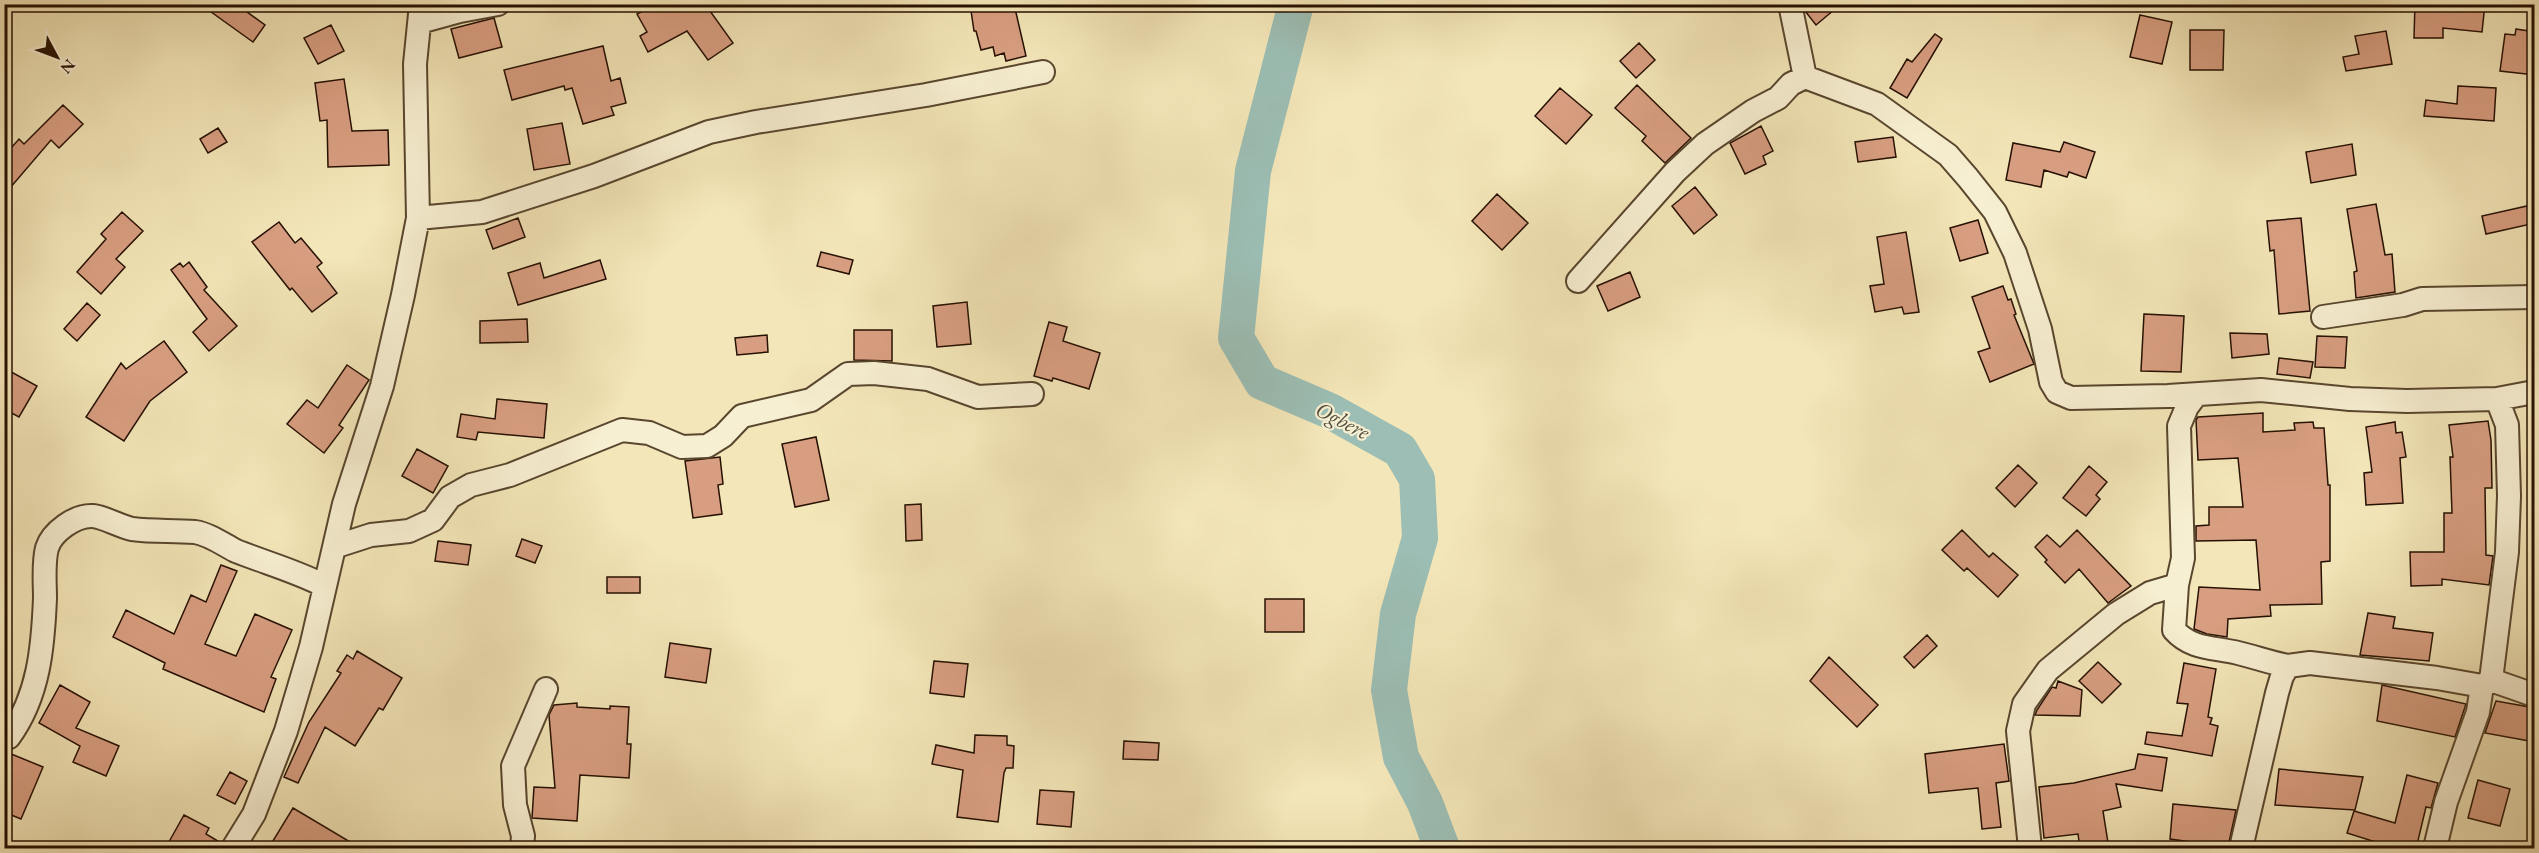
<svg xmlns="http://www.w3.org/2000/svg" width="2539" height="853" font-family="'EB Garamond',serif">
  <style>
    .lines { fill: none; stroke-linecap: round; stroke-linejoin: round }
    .river { stroke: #9cbeb4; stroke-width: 36 }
    .building { fill: #d89e81; stroke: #261000; stroke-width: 1.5 }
    .street-casing { stroke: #59462e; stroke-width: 26 }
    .street { stroke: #f7efd1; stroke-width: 22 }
    .labels { text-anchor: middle; stroke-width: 4.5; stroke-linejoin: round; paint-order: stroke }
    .water-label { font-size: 22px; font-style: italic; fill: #4f4d3f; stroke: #f7efd1 }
  </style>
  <rect width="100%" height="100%" fill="#f3e6b8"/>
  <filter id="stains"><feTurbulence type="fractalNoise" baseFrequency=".00333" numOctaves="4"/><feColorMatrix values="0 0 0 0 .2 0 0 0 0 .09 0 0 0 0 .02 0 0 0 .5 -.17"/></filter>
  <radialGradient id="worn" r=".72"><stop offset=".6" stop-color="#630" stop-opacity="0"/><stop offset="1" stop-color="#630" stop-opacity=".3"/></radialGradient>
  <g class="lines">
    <path class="river" d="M1296,4L1253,171L1236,338L1262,382L1330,411L1400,450L1417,479L1420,538L1398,614L1389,690L1401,757L1425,803L1442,848"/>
  </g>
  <path class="building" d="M200,4H236L265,25L253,42Z
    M656,4H705L733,43L708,60L687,31L648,52L640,36L647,32L637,14Z
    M970,4H1014L1026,56L1006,61L1004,53L995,56L993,47L981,50L976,31H974Z
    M1804,4H1841L1816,25L1805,11Z
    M2415,4H2485L2482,32L2443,28V38H2414Z
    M2140,15L2172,22L2162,64L2130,57Z
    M494,18L502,47L459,58L451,29Z
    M331,25L344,51L318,64L304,38Z
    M2516,29L2535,32V75L2500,71L2505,34L2515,35Z
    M2190,30H2224L2223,70H2190Z
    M2386,31L2392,64L2346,71L2343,57L2359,54L2355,36Z
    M1935,34L1942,39L1907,98L1890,88L1907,59L1912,62Z
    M1639,43L1655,60L1636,78L1620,61Z
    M603,46L611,81L620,78L626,103L611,107L614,115L583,124L572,88L565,90L564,86L512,100L504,70Z
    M344,79L352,131L388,130L389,165L328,167L327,120L320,121L315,83Z
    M1637,85L1691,138L1665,163L1642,141L1646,136L1615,108Z
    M2458,86L2496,88L2494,121L2424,116L2426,100L2457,104Z
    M1560,88L1592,115L1566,144L1535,116Z
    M63,105L83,124L59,148L51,140L4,195V156L19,139L24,144Z
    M562,123L570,164L534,170L527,129Z
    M1761,126L1773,151L1763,156L1766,164L1745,174L1730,143Z
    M218,128L227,142L208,153L200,139Z
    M1893,137L1896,157L1858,162L1855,142Z
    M2064,142L2095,152L2086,178L2069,172L2067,177L2044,170L2041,187L2006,180L2013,143L2060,152Z
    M2352,144L2356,175L2311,183L2306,152Z
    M1695,187L1717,215L1694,234L1672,206Z
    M1497,194L1528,223L1502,250L1472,221Z
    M2376,204L2385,255L2392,254L2395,292L2356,298L2354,272L2357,271L2347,209Z
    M2527,206L2531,224L2486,234L2482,216Z
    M122,212L143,231L116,259L125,267L101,294L77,272L106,239L101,234Z
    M518,218L525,237L493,249L486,230Z
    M2301,218L2310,311L2279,314L2274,250L2270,251L2267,221Z
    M1978,220L1988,253L1960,261L1950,228Z
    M279,222L295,243L301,238L322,263L317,267L337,293L312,312L292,288L290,290L252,242Z
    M1906,232L1919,312L1904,314L1902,307L1875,312L1870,286L1884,284L1877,237Z
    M821,252L853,260L849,274L817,266Z
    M600,260L606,279L518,305L508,273L540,263L544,278Z
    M189,262L207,287L204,290L237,326L209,351L193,332L207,319L171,270L180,263L183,267Z
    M1630,272L1640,297L1608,311L1597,286Z
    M2003,286L2008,300L2011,299L2016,314L2014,315L2034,364L1990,382L1978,352L1990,348L1972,297Z
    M967,302L971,344L937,347L933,306Z
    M87,303L100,315L77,341L64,329Z
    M2144,314L2184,316L2181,372L2141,371Z
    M527,319L528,342L480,343V321Z
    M1049,322L1067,327L1063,341L1100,353L1089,389L1053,378L1052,381L1034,376Z
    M854,330H892V361L854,360Z
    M2230,333L2267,334L2269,354L2232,358Z
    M767,335L768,352L737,355L735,338Z
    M2317,336L2347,337L2345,368L2315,367Z
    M164,341L187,372L150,401L124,441L86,417L121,363L126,369Z
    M2279,358L2313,362L2310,378L2277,374Z
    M347,365L369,380L339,425L343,428L324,453L287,424L307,400L318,408Z
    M4,368L37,386L19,417L4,409Z
    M497,399L547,404L544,438L478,432L476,440L457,437L461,414L495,419Z
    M2263,413V432L2295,430L2294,423L2313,422L2314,428H2324L2328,485H2330V561L2321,562L2322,604L2270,605L2271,616L2228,619L2227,637L2207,634L2194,629L2199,587L2260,590L2256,540L2196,541V526L2209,525V507H2243L2238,458L2198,460L2196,420L2198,417Z
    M2488,421L2491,440L2492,488H2485L2486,555L2493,556L2489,585L2442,579V585L2411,586L2410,552H2444V513H2452L2450,457H2453L2449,425Z
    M2395,422L2396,433L2402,432L2406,457L2400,458L2403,503L2366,505L2364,473L2372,472L2366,427Z
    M816,437L829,500L795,507L782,444Z
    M417,449L448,466L433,493L402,476Z
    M720,457L723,484L718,485L722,514L693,518L685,461Z
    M2018,465L2037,483L2015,507L1996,488Z
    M2089,466L2107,482L2096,495L2100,499L2086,516L2063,498Z
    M921,504L922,540L906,541L905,505Z
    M1962,530L1989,557L1993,553L2018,575L1998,597L1967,568L1964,571L1942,550Z
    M2077,530L2131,586L2108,603L2079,569L2065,583L2045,562L2047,560L2035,547L2047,535L2060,547Z
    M522,539L542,546L535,563L516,556Z
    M438,541L471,545L468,565L435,561Z
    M221,565L237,571L205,644L236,656L255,614L292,630L271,677L276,679L264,712L163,669L165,663L113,637L126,610L174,634L191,595L206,602Z
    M607,577H640V593H607Z
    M1265,599H1304V632H1265Z
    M2368,613L2395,617L2393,628L2433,633L2429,661L2360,655Z
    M1927,635L1937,646L1914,668L1904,657Z
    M670,643L711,649L706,683L665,677Z
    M357,651L402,678L383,710L379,708L355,746L325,727L298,783L284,777L309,722L341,673L337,671L347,655L353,659Z
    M1829,657L1878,705L1857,727L1810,681Z
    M934,661L968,664L964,697L930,693Z
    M2098,662L2121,684L2102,703L2079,681Z
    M2184,663L2216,669L2208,717L2212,718L2210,724L2218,726L2212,756L2145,744L2147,732L2182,736L2188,704L2177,703Z
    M2058,681L2082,690L2080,716L2035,715L2037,710L2052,687L2056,688Z
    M60,685L90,702L76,728L119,746L106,776L73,762L80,746L39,723Z
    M2382,685L2466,704L2455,737L2377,721Z
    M2496,701L2535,708V742L2485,733Z
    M577,703V707L610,709V706L629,707L627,744H631L629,778L580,775L577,821L532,818L534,787L555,788L549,715L554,705Z
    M975,735L1007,736V745L1014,746L1013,768H1006L1004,773L998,822L957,817L963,770L932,764L936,745L974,753Z
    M1124,741L1159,743L1158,760L1123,759Z
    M2004,744L2009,781L1996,783L2001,827L1982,829L1978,788L1929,793L1925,754Z
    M4,751L43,767L21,819L4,812Z
    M2138,754L2167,758L2162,791L2116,784L2121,807L2103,811L2109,849H2080L2078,834L2044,838L2039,787L2074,783L2135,769Z
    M2279,769L2363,777L2355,810L2275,805Z
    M230,772L247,781L235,804L217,795Z
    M2407,775L2438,783L2431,808L2426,807L2416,849H2381L2382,844L2347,833L2354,811L2395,823Z
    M2478,780L2510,789L2500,826L2468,818Z
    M1040,790L1074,792L1071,827L1037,824Z
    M2173,804L2236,810L2228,847L2170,839Z
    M293,808L362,849H268Z
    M184,815L209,828L206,834L221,843L220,849H165Z"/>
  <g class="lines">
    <defs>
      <path id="street" d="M1790,4L1805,77
        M420,22L460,11L498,4
        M418,218L482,212L594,176L709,132L756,122L926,95L1043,72
        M1578,281L1675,172L1705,144L1753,111L1778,98L1791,84L1805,77L1877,104L1948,155L1968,178L1995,212L2015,253L2040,329L2051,382L2057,392L2071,398L2168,396L2261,390L2350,399L2407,401L2497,399L2534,392
        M2323,317L2403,305L2422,299L2534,297
        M2196,395L2187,407L2179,426L2183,558L2177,585L2174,630C2192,650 2214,647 2238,653C2255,657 2271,663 2288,666
        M337,546L371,535L409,531L433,520L450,497L471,485L510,475L622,430L649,433L682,447L707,446L723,436L742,416L811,400L848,374L874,373L928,379L978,397L1032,394
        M2491,680L2534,695
        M4,737H9C39,696 43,647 45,598C45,583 43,563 47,548C52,532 75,515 93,516C104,517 119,526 132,529C154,532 173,530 195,532C209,534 224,545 236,551C266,563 296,571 325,586
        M233,848L254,814L286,731L311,647L344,504L382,386L403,295L418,218L415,64L421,4
        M522,848L523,836L515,805L513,766L546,689
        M2030,848L2018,731L2024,704L2048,670L2116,614L2150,593L2177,585
        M2241,848L2277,693L2282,676L2288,666L2310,663L2437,678L2482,686L2491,680L2507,552L2509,496L2507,425L2497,399
        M2435,848L2446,802L2478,712L2482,686"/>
    </defs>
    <use href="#street" class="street-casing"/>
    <use href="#street" class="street"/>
  </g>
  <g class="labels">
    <g class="water-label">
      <text transform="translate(1343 420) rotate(27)" y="8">Ogbere</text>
    </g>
  </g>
  <rect width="2539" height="853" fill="none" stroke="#f3e6b8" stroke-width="24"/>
  <rect x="6" y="6" width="2527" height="841" fill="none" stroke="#261000" stroke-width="3"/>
  <rect x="12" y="12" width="2515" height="829" fill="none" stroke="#261000" stroke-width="1.5"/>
  <g transform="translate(57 57) rotate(131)" stroke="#f7efd1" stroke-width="4.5" paint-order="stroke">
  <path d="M0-4.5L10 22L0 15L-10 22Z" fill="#261000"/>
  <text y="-9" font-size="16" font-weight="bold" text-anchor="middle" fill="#261000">N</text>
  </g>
  <rect width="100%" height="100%" filter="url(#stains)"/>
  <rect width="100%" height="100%" fill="url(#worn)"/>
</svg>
